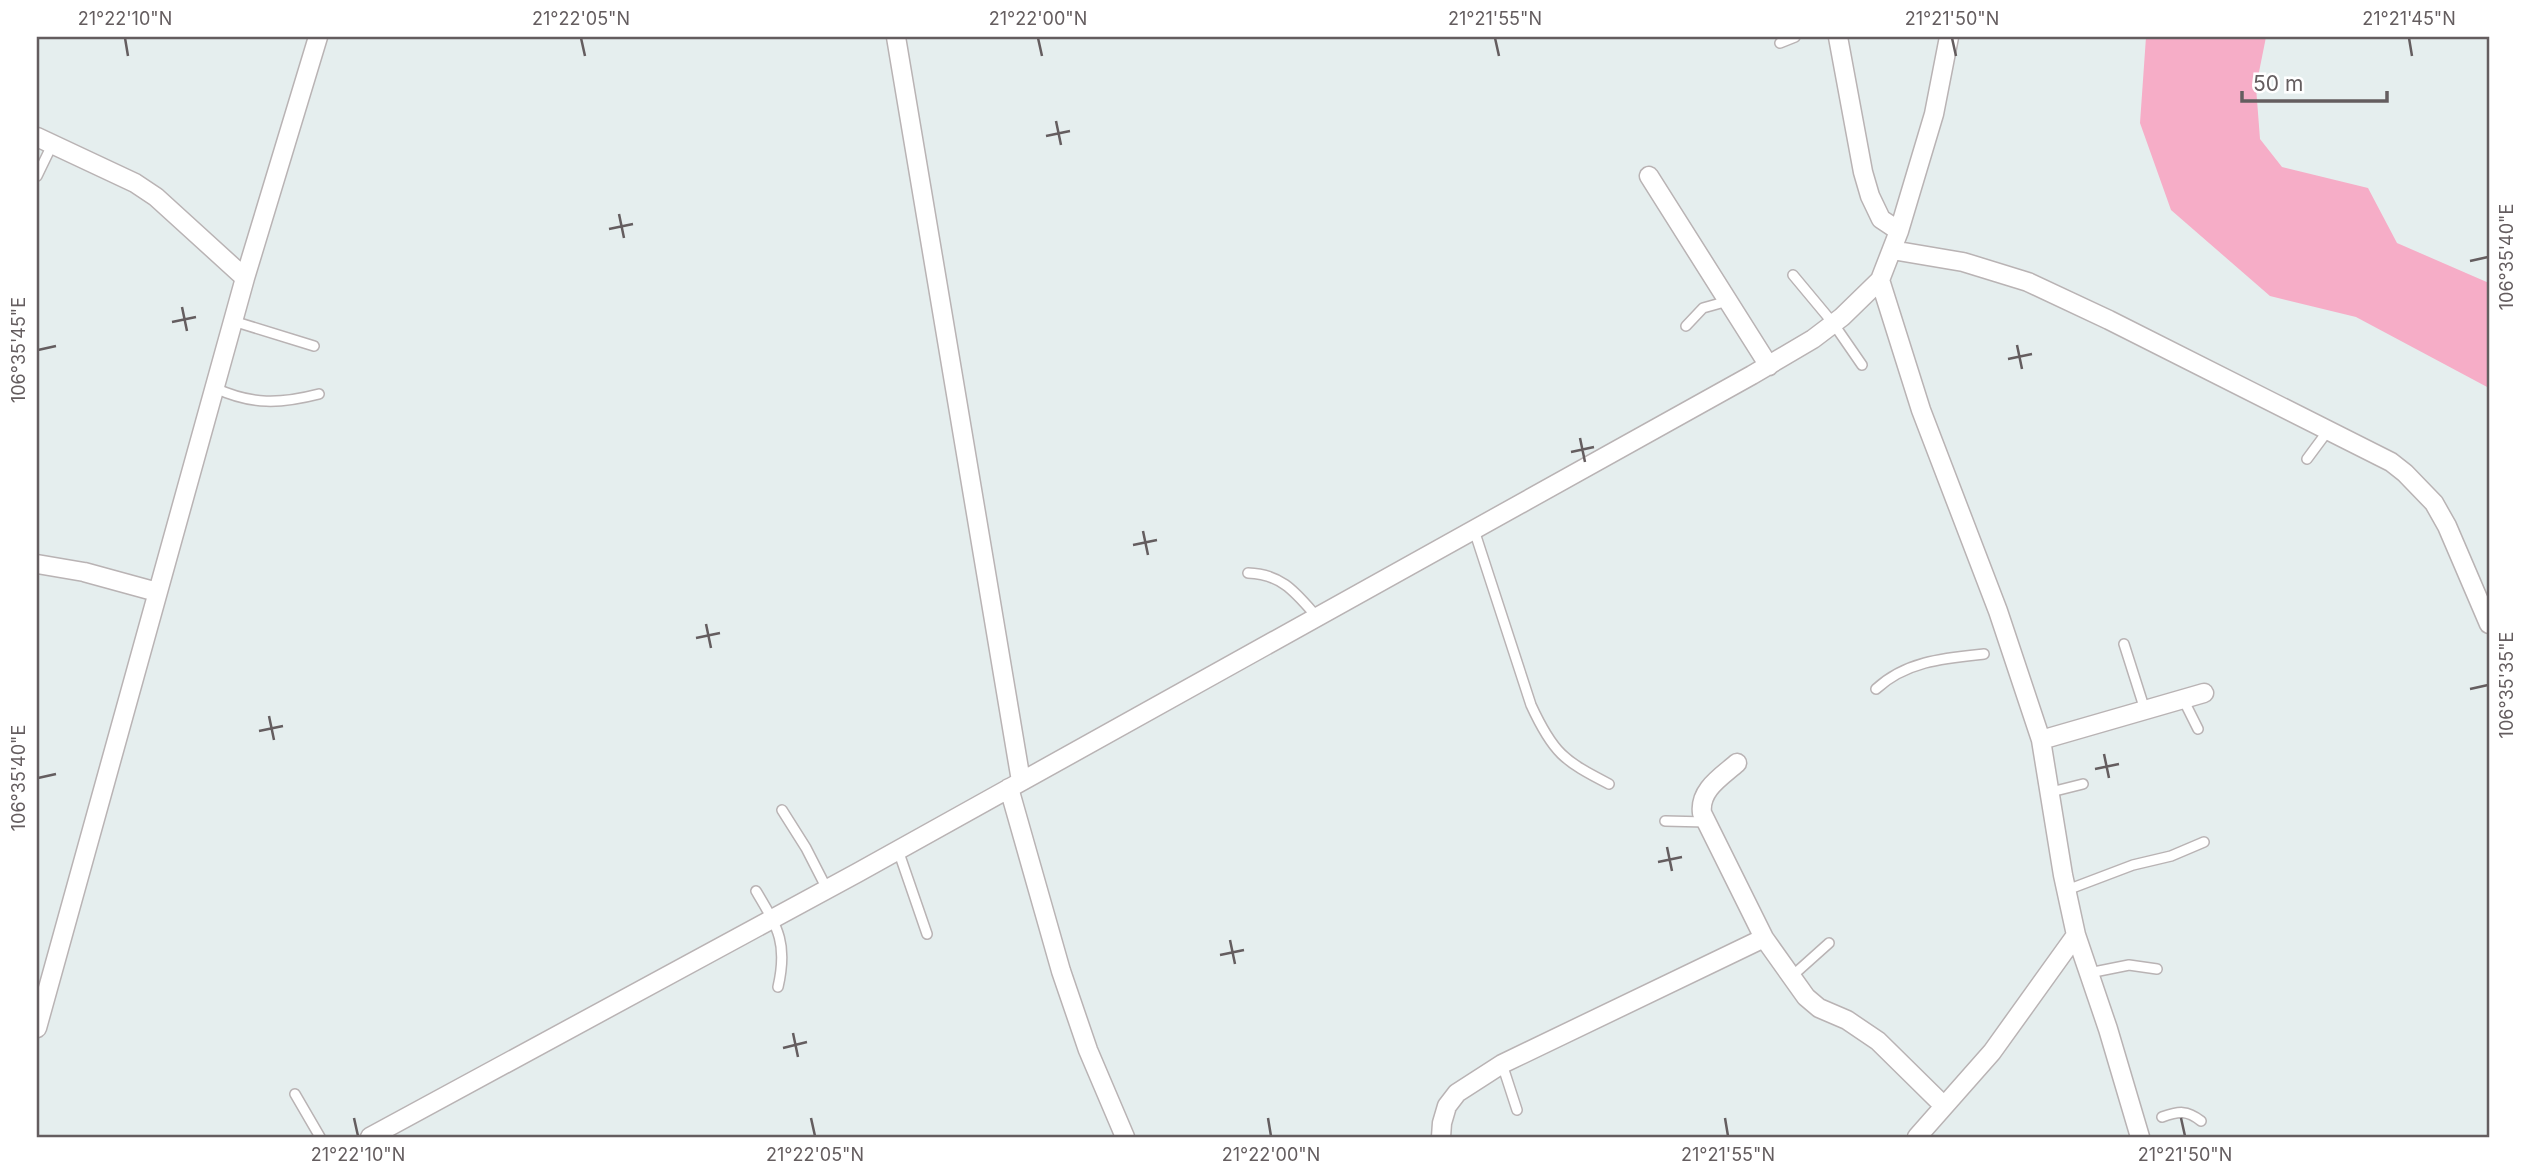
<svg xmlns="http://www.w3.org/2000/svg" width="2526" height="1174" font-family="Inter,sans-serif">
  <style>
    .water { fill: #f6adc7 }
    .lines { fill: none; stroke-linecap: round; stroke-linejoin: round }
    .service-casing { stroke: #b9b3b4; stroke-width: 12 }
    .minor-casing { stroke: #b9b3b4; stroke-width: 21 }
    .service { stroke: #fff; stroke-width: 9 }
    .minor { stroke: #fff; stroke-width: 18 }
    .ticks { fill: none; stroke: #645d5f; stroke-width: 2.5 }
    .neatline { fill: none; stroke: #645d5f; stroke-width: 2.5 }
    .ticks-label { font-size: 18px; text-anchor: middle; fill: #645d5f }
  </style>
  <rect width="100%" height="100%" fill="#e5eeee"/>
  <path class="water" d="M2146,37H2266L2256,87L2260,139L2282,167L2368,188L2397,243L2489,283V388L2356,317L2270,296L2171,210L2140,123Z"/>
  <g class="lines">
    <defs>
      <path id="service" d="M1780,43L1795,37
        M37,176L52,145
        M1793,275L1833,323L1862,365
        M233,321L314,346
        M1686,326L1703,308L1728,301
        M215,388C252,405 280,404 319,394
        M2307,459L2327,432
        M1474,530L1531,705C1553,753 1564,761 1609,784
        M1248,573C1282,574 1296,593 1317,617
        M2124,644L2145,710
        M1876,689C1906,661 1945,658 1984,654
        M2183,699L2198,729
        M2051,792L2083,784
        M782,810L806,848L827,889
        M1665,821L1706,822
        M898,850L927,934
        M2067,890L2133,865L2171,856L2204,842
        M756,891C778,928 788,943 778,987
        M2089,973L2129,965L2157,969
        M1791,977L1829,943
        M1502,1064L1517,1110
        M295,1094L320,1137
        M2162,1117C2179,1111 2187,1110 2201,1121"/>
      <path id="minor" d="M896,37L1021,781
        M1838,37L1863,172L1870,196L1881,219L1899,231
        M37,137L135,183L156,197L245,278
        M1649,176L1769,366
        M1892,250L1963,262L2028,282L2109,320L2391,462L2405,473L2434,503L2447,526L2489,624
        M1880,280L1921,410L1998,611L2041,740L2063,875L2076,935L2108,1029L2140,1137
        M37,564L84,572L157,592
        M2041,740L2204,693
        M1737,763C1721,777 1699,790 1702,813L1764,938L1806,997L1819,1008L1847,1020L1878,1041L1944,1106
        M1009,788L1061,971L1088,1050L1125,1137
        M37,1028L245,278L318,37
        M370,1137L857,873L1752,375L1813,339L1842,317L1880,280L1899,231L1934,114L1949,37
        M1441,1137L1442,1123L1447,1106L1457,1093L1502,1064L1764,938
        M1917,1137L1992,1052L2076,935"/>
    </defs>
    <use href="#service" class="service-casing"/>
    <use href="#minor" class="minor-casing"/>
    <use href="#service" class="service"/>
    <use href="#minor" class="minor"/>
  </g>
  <path class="ticks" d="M125,38L128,56M581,38L585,56M1038,38L1042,56M1495,38L1499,56M1952,38L1956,56M2409,38L2412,56M1056,121L1061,145M1046,136L1070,131M619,214L624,238M609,229L633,224M2470,261L2488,257M182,307L187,331M172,322L196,317M2017,345L2022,369M38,350L56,346M2008,359L2032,354M1580,438L1585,462M1571,452L1594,447M1143,531L1148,555M1133,545L1157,540M706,624L711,648M696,638L720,633M2470,689L2488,685M269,716L274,740M259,731L283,726M2104,754L2109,778M2095,769L2119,764M38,778L56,774M1667,847L1672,871M1658,862L1682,857M1230,940L1235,964M1220,955L1244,950M793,1033L798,1057M783,1048L807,1042M354,1118L358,1136M811,1118L815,1136M1268,1118L1271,1136M1725,1118L1728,1136M2181,1118L2185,1136"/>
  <rect width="2526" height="1174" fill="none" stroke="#ffffff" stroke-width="77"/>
  <path d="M2242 91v10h145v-10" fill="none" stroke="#645d5f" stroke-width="3.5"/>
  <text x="2253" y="91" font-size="21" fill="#645d5f" stroke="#ffffff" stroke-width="5" paint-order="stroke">50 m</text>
  <rect x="38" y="38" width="2450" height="1098" class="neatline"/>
  <g class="ticks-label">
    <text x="125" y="25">21°22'10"N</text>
    <text x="581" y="25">21°22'05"N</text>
    <text x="1038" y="25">21°22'00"N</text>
    <text x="1495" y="25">21°21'55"N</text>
    <text x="1952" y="25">21°21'50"N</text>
    <text x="2409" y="25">21°21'45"N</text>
    <text transform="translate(2507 257) rotate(-90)" y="6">106°35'40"E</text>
    <text transform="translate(19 350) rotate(-90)" y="6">106°35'45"E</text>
    <text transform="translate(2507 685) rotate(-90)" y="6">106°35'35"E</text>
    <text transform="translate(19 778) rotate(-90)" y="6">106°35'40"E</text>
    <text x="358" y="1161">21°22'10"N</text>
    <text x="815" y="1161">21°22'05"N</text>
    <text x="1271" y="1161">21°22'00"N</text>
    <text x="1728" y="1161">21°21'55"N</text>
    <text x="2185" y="1161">21°21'50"N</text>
  </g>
</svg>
